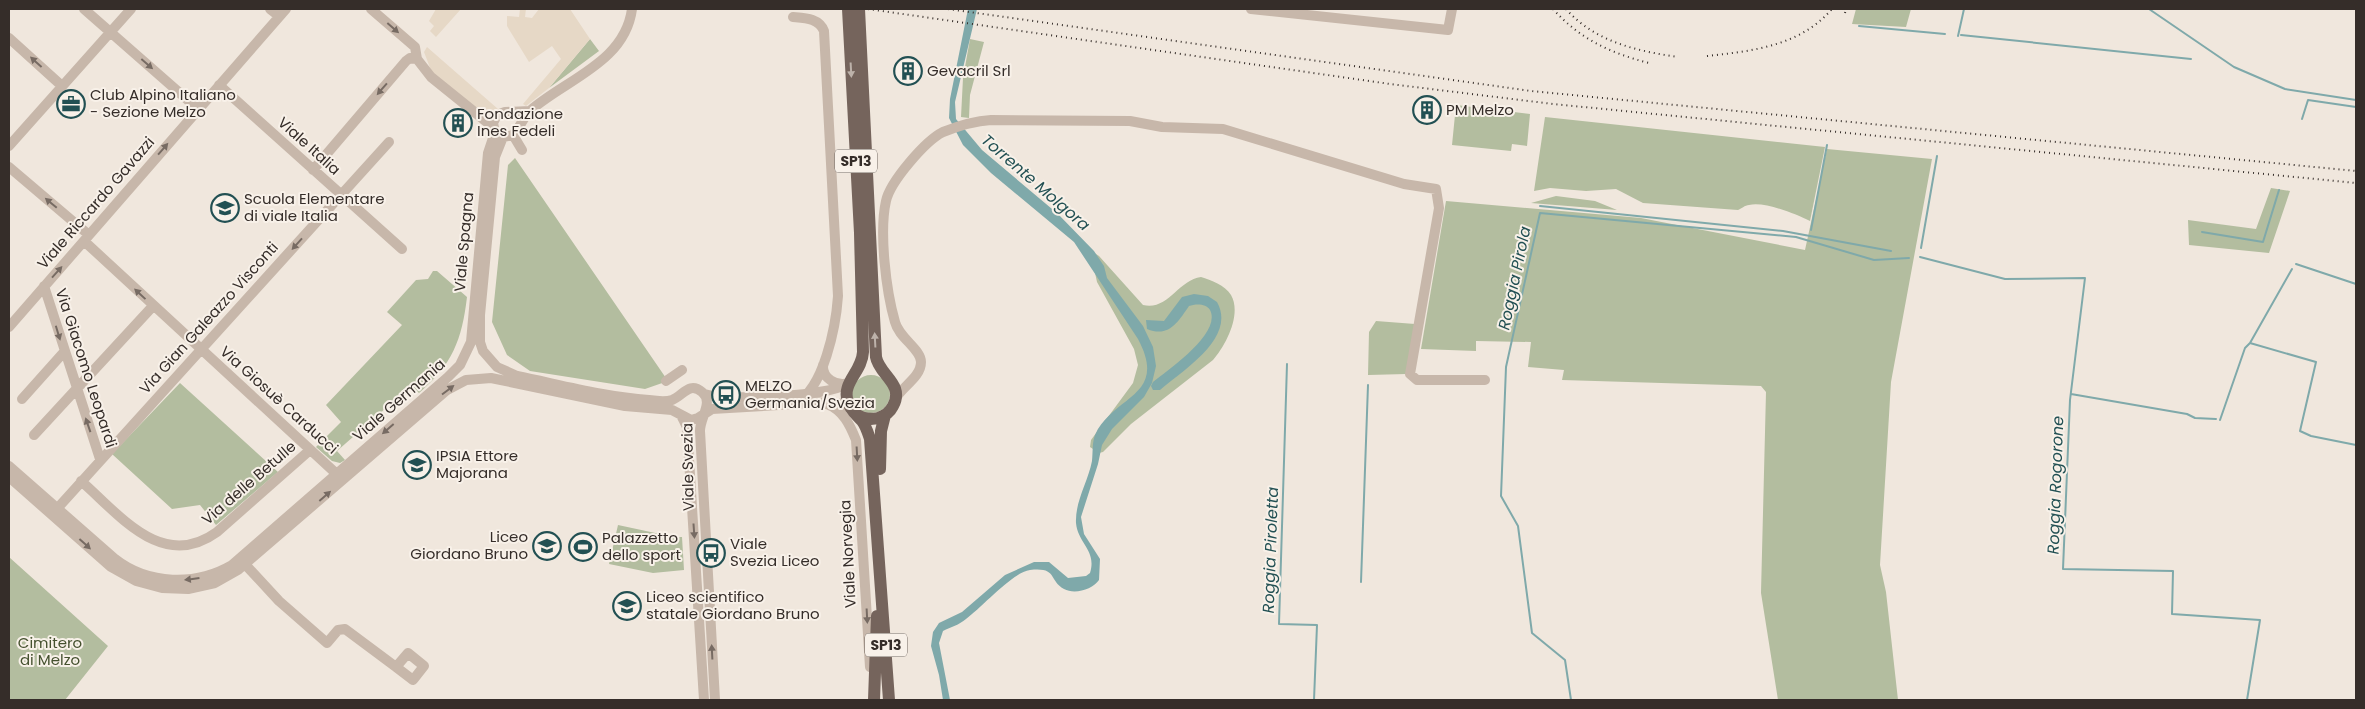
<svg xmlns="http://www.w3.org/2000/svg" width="2365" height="709" font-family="Poppins,sans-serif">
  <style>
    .green { fill: #b3bd9f }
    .plaza { fill: #e6d8c6 }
    .water { fill: #7fa9aa }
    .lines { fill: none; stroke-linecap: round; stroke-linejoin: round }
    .stream { stroke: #7fa9aa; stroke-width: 2 }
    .minor { stroke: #c7b7aa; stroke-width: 10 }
    .major { stroke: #75645c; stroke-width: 12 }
    .rail { stroke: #352d29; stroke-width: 2; stroke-dasharray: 1 4; stroke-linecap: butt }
    .oneway { fill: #776b63 }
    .oneway2 { fill: #bdb2aa }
    .labels { text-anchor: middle; stroke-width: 4; stroke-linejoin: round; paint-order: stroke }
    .shield { fill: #f8f1e9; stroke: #706863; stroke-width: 1 }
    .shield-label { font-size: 14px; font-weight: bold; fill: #352d29 }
    .poi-label { font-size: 15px; fill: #352d29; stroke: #f8f1e9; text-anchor: start }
    .street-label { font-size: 15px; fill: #352d29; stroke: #f8f1e9 }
    .park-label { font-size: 15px; fill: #45512f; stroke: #f8f1e9 }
    .water-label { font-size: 16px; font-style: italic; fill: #225053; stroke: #f8f1e9 }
  </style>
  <rect width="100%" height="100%" fill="#f0e7dd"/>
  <path class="green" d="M1856,9H1911L1906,27L1852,24Z
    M590,39L599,51L549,88Z
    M970,39L984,42L970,95L969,118L961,117L963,78Z
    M1456,105L1530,114L1527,146L1512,144L1511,151L1452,145Z
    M1545,117L1825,147L1810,221C1796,214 1764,201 1749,205C1745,205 1741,209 1738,210L1643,203L1616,189L1586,191L1550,188L1534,191Z
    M1827,149L1932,159L1891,382L1880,565L1886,592L1898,700H1778L1761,593L1766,392L1761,386L1562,380L1564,370L1528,367L1531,342L1476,341V351L1421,349L1446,201L1641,218L1805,250Z
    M515,158L668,381L645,389L530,371L507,355L492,322L508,165Z
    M2271,188L2290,191L2269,253L2189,245L2188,220L2256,229Z
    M1556,196L1595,201L1617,210L1531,203Z
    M1090,250L1099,256L1143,305C1168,311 1178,280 1201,277C1211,280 1225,285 1231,295C1242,314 1226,345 1213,360L1131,424L1103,452L1099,453L1090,447L1091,440L1133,383L1138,365L1134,349L1097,282Z
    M433,271H437L467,297C462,340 452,365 419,393L411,386L337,451L345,460L340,463L332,461L316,447L341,422L326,405L402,325L387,312L416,280L428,279Z
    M1376,321L1415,324L1406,374L1368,375L1369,332Z
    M852 394a19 19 0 1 1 38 0a19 19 0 1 1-38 0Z
    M180,383L278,472L216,525L200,505L172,509L112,454Z
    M618,525L674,537H682L684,570L653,573L609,564Z
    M9,557L108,646L65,700H9Z"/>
  <path class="plaza" d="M436,9H461L436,37L430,31L434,26L429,21Z
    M520,9H526L525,17L532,18L539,9H570L590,39L549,88L526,106L523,104L561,59L552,46L529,62L507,26V16L519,17Z
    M427,47L498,109L487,112L474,107L432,73L424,52Z"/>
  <path class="water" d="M968,9H977L955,102L956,119L982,150L1058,214L1094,251L1104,266L1107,278L1143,326L1153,347L1156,366L1152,383L1144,397L1112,429L1102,445L1098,464L1081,517L1084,534L1100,559L1099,580C1093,589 1075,595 1064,589C1048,580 1058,567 1030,570C1013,572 982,607 966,619C959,625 951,627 943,631L939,643L950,700H943L939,675L931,646L933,632L939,623L962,612L1005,575L1034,562H1049L1068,578L1086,576L1090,573C1097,550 1078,544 1076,523C1075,501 1088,482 1092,461C1093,452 1092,443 1095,435C1113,395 1169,397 1138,339L1074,242L991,173L963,145L949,118L950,99Z
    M1194,294L1208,296L1217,302C1237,338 1183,370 1160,390H1153L1151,386L1153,382C1168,370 1222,333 1210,310C1206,303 1195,304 1189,306C1178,322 1169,338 1147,329L1146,320L1164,321L1182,297Z"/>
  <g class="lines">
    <path class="stream" d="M2149,9L2234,67L2285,89L2356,100
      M1859,26L1945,34
      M1961,35L2191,59
      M1958,36L1964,9
      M2302,119L2308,100L2356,107
      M1540,206L1783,231L1891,251
      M1811,230L1827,145
      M2202,232L2263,242L2279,190
      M1921,248L1937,156
      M1920,257L2005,279L2085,278L2070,400L2063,569L2173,571L2172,614L2260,620L2247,700
      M2296,264L2356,284
      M2250,343L2316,362L2300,431L2311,436L2356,445
      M1287,364L1279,624L1317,625L1314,700
      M2071,394L2187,414L2195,418L2216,419
      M2220,420L2245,348L2250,343L2292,269
      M1361,582L1368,385
      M1571,700L1565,660L1532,633L1518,526L1501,496L1506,367L1540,213L1796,237L1874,260L1909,258"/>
    <path class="minor" d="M84,9L198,109
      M270,9L279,16
      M371,9L415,47L417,59L431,77L493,127
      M1251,9L1448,30L1452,9
      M793,17C805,18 819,18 824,31L838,296C836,325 824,390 795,403
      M9,38L62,86
      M219,85L402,249
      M530,111L505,112L497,115L493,123L495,132L503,137L513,135C520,128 523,117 531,110C567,79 625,62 632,9
      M513,135L522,150
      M503,137L495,157L480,315V342L483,351L497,367L517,376C561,385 605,397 649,400C656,401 666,402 672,400C683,396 689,381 702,392C714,402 700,417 700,431L715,700
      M9,146L131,9
      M9,167L89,235
      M313,170L406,61L410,58L417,59
      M84,241L341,478
      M44,286L100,459
      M9,327L286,9
      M823,365C822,378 836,387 849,383
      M666,381L682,370
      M704,394C724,401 836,397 849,382
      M896,398C903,386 921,377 921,362C921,349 899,338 895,322C886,291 879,232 886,201C890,182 925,141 943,132C958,126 975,121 991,120L1130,121L1162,127L1223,129L1404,184L1436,189L1439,208L1410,374L1417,380H1485
      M22,399L64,352
      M827,404C843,410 850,425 856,440L870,667
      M681,415L687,427L704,700
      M34,435L153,306
      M9,466L115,559C148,585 196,586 232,565L448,377L460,365L471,342L488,153L495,132
      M9,477L111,567L136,581L162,588L188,589L215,583L238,570L447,390L466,380L491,378L625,406L672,410L691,420L698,418L712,409L829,402L844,404L851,409
      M81,481C119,514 162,572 217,532L310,450
      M54,512L389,142
      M242,561L279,601L327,643L338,630L345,629L396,667
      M408,653L424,666L413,680L396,667Z"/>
    <path class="major" d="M848,9L860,233L863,352C862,372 841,383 848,402C850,410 857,415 862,421C866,426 868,433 870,439L889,700
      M856,414C862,418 870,420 878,418C885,416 890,412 893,406C905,384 879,375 876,357L859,9
      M880,469L881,431L885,415
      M874,700L877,616"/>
    <path class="rail" d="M868,9L1390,84L1553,104L2356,183
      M948,9L1531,91L2356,171
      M1553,9C1580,39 1610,53 1649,63
      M1566,9C1595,42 1637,51 1678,57
      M1845,13L1846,9
      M1707,56C1753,51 1800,46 1832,9"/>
  </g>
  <defs><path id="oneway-solid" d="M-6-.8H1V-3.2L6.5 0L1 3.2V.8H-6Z" transform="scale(1.25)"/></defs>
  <g class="oneway">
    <use href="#oneway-solid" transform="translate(393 28) rotate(41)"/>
    <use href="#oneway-solid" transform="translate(36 62) rotate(-138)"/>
    <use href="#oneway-solid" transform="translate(147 64) rotate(41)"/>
    <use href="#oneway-solid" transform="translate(382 89) rotate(131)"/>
    <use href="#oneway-solid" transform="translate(163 149) rotate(-49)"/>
    <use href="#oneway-solid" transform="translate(51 203) rotate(-140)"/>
    <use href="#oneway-solid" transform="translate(297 244) rotate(132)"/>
    <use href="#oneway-solid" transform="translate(57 272) rotate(-48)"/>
    <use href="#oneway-solid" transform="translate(140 294) rotate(-137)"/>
    <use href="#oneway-solid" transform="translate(58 333) rotate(73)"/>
    <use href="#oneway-solid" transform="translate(448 390) rotate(-37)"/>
    <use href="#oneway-solid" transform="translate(88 425) rotate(-109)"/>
    <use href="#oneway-solid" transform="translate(388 429) rotate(139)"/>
    <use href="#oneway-solid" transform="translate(857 454) rotate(87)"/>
    <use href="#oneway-solid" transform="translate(325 496) rotate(-41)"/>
    <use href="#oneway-solid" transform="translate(694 531) rotate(86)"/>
    <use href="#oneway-solid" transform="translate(85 544) rotate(42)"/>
    <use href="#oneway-solid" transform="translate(192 579) rotate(173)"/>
    <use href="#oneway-solid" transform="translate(867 616) rotate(87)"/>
    <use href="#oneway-solid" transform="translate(712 652) rotate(-93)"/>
  </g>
  <g class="oneway2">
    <use href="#oneway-solid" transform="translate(851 70) rotate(87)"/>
    <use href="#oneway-solid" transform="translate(875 340) rotate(-93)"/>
  </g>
  <defs>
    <symbol id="building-ring" viewBox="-11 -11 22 22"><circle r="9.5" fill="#f8f1e9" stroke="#225053" stroke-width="1.5"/><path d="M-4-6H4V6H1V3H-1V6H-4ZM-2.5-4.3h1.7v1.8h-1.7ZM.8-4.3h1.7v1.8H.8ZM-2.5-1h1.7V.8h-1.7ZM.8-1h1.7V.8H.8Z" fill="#225053"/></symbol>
    <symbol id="office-ring" viewBox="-11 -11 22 22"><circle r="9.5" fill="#f8f1e9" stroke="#225053" stroke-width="1.5"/><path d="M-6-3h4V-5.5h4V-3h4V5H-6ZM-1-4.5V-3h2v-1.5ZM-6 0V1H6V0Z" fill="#225053"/></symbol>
    <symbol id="school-ring" viewBox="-11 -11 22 22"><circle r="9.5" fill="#f8f1e9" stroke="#225053" stroke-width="1.5"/><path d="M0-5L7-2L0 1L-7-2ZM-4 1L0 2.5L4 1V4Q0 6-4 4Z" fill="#225053"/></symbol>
    <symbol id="bus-ring" viewBox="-11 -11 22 22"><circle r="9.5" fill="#f8f1e9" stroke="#225053" stroke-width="1.5"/><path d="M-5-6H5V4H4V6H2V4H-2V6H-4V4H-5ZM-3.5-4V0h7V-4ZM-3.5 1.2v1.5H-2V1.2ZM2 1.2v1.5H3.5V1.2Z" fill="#225053"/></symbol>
    <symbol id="stadium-ring" viewBox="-11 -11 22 22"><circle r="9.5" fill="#f8f1e9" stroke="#225053" stroke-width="1.5"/><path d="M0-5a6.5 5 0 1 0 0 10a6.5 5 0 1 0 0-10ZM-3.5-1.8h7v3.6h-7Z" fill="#225053"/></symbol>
  </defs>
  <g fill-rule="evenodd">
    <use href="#building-ring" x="892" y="55" width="32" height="32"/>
    <use href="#office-ring" x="55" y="88" width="32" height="32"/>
    <use href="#building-ring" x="1411" y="94" width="32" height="32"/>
    <use href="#building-ring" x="442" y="107" width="32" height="32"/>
    <use href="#school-ring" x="209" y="192" width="32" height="32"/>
    <use href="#bus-ring" x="710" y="379" width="32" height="32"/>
    <use href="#school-ring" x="401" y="449" width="32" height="32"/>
    <use href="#school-ring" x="531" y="530" width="32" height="32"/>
    <use href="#stadium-ring" x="567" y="531" width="32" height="32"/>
    <use href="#bus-ring" x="695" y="537" width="32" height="32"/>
    <use href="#school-ring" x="611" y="590" width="32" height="32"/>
  </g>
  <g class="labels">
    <g class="shield">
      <rect x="835" y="149.5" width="42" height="23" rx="4"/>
      <rect x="865" y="633.5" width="42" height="23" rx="4"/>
    </g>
    <g class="shield-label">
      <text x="856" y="166">SP13</text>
      <text x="886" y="650">SP13</text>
    </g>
    <g class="poi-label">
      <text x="927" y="76">Gevacril Srl</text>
      <text x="90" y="100">Club Alpino Italiano<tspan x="90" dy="17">- Sezione Melzo</tspan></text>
      <text x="1446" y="115">PM Melzo</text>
      <text x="477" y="119">Fondazione<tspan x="477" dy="17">Ines Fedeli</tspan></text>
      <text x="244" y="204">Scuola Elementare<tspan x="244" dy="17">di viale Italia</tspan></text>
      <text x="745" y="391">MELZO<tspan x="745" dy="17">Germania/Svezia</tspan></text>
      <text x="436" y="461">IPSIA Ettore<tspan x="436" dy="17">Majorana</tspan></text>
      <text x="528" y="542" text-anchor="end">Liceo<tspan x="528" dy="17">Giordano Bruno</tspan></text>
      <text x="602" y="543">Palazzetto<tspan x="602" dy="17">dello sport</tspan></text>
      <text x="730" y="549">Viale<tspan x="730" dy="17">Svezia Liceo</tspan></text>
      <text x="646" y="602">Liceo scientifico<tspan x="646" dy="17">statale Giordano Bruno</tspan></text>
    </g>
    <g class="street-label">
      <text transform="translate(309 146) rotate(42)" y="5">Viale Italia</text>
      <text transform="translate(96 203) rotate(-49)" y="5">Viale Riccardo Gavazzi</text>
      <text transform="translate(464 242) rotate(-85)" y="5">Viale Spagna</text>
      <text transform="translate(209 318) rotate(-48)" y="5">Via Gian Galeazzo Visconti</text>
      <text transform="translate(86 368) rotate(72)" y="5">Via Giacomo Leopardi</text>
      <text transform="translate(279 400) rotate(42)" y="5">Via Giosuè Carducci</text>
      <text transform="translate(399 400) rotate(-41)" y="5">Viale Germania</text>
      <text transform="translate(688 467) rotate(-91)" y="5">Viale Svezia</text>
      <text transform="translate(249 483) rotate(-41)" y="5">Via delle Betulle</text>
      <text transform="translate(848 554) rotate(-93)" y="5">Viale Norvegia</text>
    </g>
    <g class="park-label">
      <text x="50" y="648">Cimitero<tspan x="50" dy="17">di Melzo</tspan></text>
    </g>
    <g class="water-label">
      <text transform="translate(1036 182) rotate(41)" y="6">Torrente Molgora</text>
      <text transform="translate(1514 278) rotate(-78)" y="6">Roggia Pirola</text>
      <text transform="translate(2055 485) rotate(-88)" y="6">Roggia Rogorone</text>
      <text transform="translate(1270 550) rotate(-88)" y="6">Roggia Piroletta</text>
    </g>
  </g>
  <rect width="2365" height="709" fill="none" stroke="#352d29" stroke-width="20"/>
</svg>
